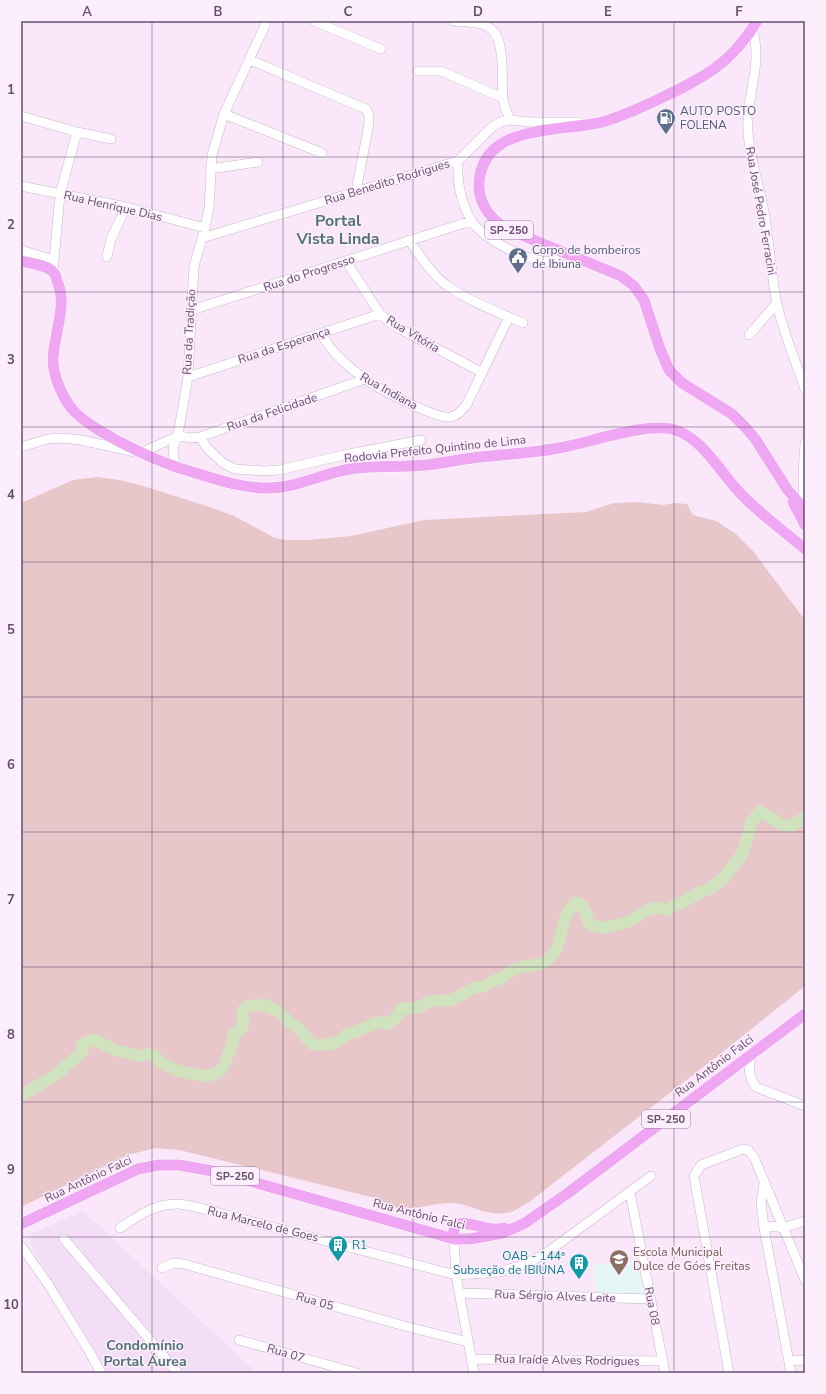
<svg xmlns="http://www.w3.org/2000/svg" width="826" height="1394" font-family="'Nunito Sans',sans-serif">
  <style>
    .residential { fill: #f4ddf6 }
    .education { fill: #e4f7f6 }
    .green { fill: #e7c7c9 }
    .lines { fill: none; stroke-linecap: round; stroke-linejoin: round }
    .river { stroke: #d1e2be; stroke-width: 12 }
    .minor-casing { stroke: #cab4d0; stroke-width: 10 }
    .major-casing { stroke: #fff; stroke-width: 12 }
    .minor { stroke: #fff; stroke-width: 9 }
    .major { stroke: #f0a7f3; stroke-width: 11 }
    .grid { fill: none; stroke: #674e72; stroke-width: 1; stroke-opacity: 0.55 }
    .labels { text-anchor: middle; stroke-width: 3; stroke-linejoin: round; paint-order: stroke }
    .shield { fill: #fdeefd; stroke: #947e9c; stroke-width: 1 }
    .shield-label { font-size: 11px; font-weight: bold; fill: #674e72 }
    .service-label { font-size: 12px; fill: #4e5e75; stroke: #fdeefd; text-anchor: start }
    .street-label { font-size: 12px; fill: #674e72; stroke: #fdeefd }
    .culture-label { font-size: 12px; fill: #0d838f; stroke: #fdeefd; text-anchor: start }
    .education-label { font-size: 12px; fill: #785e54; stroke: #fdeefd; text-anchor: start }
    .quarter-label { font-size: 14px; font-weight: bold; fill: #547374; stroke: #fdeefd }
    .district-label { font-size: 16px; font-weight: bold; fill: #547374; stroke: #fdeefd }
    .neatline { fill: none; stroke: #674e72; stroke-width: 1.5 }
    .grid-label { font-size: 13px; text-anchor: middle; font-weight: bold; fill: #674e72 }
  </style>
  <rect width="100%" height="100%" fill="#fae8fa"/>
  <path class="residential" d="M83,1211L257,1373H107L33,1250L30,1240L32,1234Z"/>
  <path class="education" d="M641,1259L646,1292L644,1295L596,1294L593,1265Z"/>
  <path class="green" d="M97,477L120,480L143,486L213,508L234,516L275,538L286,540H309L351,536L424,520L586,512L614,503L638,502L663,505L675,503L687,504L693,515L716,521L736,534L753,551L805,620V986L724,1051L529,1202C523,1205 516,1211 510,1212C490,1218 473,1205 453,1203C434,1202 416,1211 398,1208C390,1207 382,1201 375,1198L179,1150L156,1148L128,1155L21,1207V503L73,480Z"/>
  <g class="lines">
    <path class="river" d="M21,1096L60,1072C66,1064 76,1059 83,1051L82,1045L89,1041L95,1040L115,1050L140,1056L149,1054L156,1057L160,1062L176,1070L187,1073L205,1076L212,1075L220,1071L224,1065L233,1042V1035L243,1027V1010L247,1006L264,1005L279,1012L288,1021L298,1028L312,1044L321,1045L332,1044L340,1040L347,1034L355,1032L379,1022L387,1024L395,1019L401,1009L421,1007L426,1003L434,1001L452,1000L474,988L485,986L493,981L502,978L513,970L521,967L541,964L549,959L557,948L565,919L568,912L575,903L580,904L585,911L589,924C592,925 595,926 598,927C607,929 627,923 635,918C647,911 652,904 667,910L671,907L685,901L700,892L709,889L723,879L742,854L750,830L751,823L760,811L780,824L791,826L805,817"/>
    <defs>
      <path id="minor" d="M314,21L381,49
        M454,21C466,22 483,21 492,30C506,42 501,82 503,99C504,106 507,113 510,120
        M752,29C764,63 745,98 748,132C750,159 759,185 764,212C769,241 771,271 776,299C782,330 795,359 805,389
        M250,60L366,109L369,115V124L356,191
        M418,71H441L503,98
        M224,114L322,153
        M21,116L77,132L111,139
        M458,161C457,182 460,201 471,220C480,237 530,264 550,261C555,260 559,257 563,253
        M210,169L258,162
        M21,186L126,207L205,228
        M202,238L458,161L492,127L501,122L510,120L531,122H578
        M409,240C420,256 431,273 446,285C469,301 497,312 523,323
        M21,250L53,260
        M107,257L111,239L126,207
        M346,261L380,314L393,325L481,372
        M53,272L60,194L77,132
        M192,310L471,221
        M321,333C330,351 348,367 365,379C377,388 438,420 450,417C458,416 462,410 467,404L509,317
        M749,335L777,303
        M188,377L380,314
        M178,435L189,438L200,437L365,379
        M200,437L207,448L223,463L235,469L264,471L279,470L344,455L421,440
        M21,447L48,439L62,438L81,440L140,453L176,437
        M175,466L173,448L178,435L188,377L194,266L205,228L209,208L212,155L224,114L267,21
        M804,508L803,473L805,443
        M752,1054C748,1067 748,1076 756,1087L805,1106
        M764,1184L761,1203L764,1228L791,1373
        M630,1192L665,1373
        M120,1228C138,1216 154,1204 177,1204C187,1204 198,1208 208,1210L456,1275L500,1272L523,1265L545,1254L651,1176
        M764,1228L772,1226L783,1228L805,1221
        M64,1239L178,1373
        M454,1239L456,1275L474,1373
        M21,1246L48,1284L89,1351L101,1373
        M162,1268L174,1263L184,1264L401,1325L468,1342
        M460,1293L651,1299
        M239,1340L357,1373
        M471,1359L663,1361
        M789,1361L805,1360
        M729,1373L694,1176L701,1165L743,1149L748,1150L754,1157L805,1280"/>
      <path id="major" d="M757,21C731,65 701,79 657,100C637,109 619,118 598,123C569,129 526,128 501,144C479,158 472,189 487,211C492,218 499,224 507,229L621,276L634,286L644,300L660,349L669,370L682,383L732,414L746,428L756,440L787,489L805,510
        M21,261C30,263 47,265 53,272C56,274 56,278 57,281C68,305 54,333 53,359C53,374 60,392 69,405C84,428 152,459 179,468C207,476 237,488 266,488C297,489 326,471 357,468C380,466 403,467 426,465C444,463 462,459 480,457C506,454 533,453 559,448C588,443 649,421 675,430C705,439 723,478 745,498C764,517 785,532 805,549
        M793,502L805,525
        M21,1224L138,1169L159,1165H179L218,1172L454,1239H470L503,1233L525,1223L568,1193L805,1014
        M454,1239C450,1212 478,1228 492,1229C496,1229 500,1229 504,1228"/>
    </defs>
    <use href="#minor" class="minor-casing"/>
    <use href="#major" class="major-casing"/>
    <use href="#minor" class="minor"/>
    <use href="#major" class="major"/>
  </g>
  <path class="grid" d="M152,21V1373M283,21V1373M413,21V1373M543,21V1373M674,21V1373M21,157H805M21,292H805M21,427H805M21,562H805M21,697H805M21,832H805M21,967H805M21,1102H805M21,1237H805"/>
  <defs>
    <symbol id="fuel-pin" viewBox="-11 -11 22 30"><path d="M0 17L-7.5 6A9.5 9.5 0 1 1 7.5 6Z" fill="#5c6f8a" stroke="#fdeefd"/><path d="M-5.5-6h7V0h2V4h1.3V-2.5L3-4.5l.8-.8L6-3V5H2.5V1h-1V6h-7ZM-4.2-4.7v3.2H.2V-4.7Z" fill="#fff"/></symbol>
    <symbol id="civic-pin" viewBox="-11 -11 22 30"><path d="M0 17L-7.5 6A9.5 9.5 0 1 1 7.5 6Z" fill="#5c6f8a" stroke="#fdeefd"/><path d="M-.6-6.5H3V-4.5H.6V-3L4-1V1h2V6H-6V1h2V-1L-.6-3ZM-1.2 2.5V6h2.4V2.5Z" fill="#fff"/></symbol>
    <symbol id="building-pin" viewBox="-11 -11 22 30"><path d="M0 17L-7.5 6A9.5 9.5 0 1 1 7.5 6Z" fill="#0f9aa8" stroke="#fdeefd"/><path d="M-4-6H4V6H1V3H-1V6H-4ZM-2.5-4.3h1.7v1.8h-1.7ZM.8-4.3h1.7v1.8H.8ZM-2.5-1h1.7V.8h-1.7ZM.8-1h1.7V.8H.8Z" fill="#fff"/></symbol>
    <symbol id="school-pin" viewBox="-11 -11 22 30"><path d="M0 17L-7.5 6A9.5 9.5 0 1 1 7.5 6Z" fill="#8d6e63" stroke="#fdeefd"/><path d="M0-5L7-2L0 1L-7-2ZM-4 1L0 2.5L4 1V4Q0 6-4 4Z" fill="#fff"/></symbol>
  </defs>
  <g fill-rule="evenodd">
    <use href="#fuel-pin" x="655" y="107" width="22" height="30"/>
    <use href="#civic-pin" x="507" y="246" width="22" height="30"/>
    <use href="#building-pin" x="327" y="1234" width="22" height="30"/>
    <use href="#school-pin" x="608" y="1248" width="22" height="30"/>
    <use href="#building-pin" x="568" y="1252" width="22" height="30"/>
  </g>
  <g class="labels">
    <g class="shield">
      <rect x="485" y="221" width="48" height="18" rx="3"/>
      <rect x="642" y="1110" width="48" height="18" rx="3"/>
      <rect x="211" y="1167" width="48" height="18" rx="3"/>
    </g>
    <g class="shield-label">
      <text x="509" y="234">SP-250</text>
      <text x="666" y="1123">SP-250</text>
      <text x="235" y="1180">SP-250</text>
    </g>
    <g class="service-label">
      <text x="680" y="115">AUTO POSTO<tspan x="680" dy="14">FOLENA</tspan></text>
      <text x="532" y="254">Corpo de bombeiros<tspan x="532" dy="14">de Ibiuna</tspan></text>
    </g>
    <g class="street-label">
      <text transform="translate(387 182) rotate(-17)" y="4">Rua Benedito Rodrigues</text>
      <text transform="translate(113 206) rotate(13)" y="4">Rua Henrique Dias</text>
      <text transform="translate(761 211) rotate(80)" y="4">Rua José Pedro Ferracini</text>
      <text transform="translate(309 273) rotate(-18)" y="4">Rua do Progresso</text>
      <text transform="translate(189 332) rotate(-87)" y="4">Rua da Tradição</text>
      <text transform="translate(413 334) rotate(31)" y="4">Rua Vitória</text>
      <text transform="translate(284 345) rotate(-18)" y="4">Rua da Esperança</text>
      <text transform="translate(389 391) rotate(29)" y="4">Rua Indiana</text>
      <text transform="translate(272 412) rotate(-19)" y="4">Rua da Felicidade</text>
      <text transform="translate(435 449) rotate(-6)" y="4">Rodovia Prefeito Quintino de Lima</text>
      <text transform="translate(714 1066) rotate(-37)" y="4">Rua Antônio Falci</text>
      <text transform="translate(88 1179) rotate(-25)" y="4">Rua Antônio Falci</text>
      <text transform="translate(419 1214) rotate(14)" y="4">Rua Antônio Falci</text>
      <text transform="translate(263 1224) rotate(14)" y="4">Rua Marcelo de Goes</text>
      <text transform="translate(555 1296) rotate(2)" y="4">Rua Sérgio Alves Leite</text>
      <text transform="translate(315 1301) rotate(16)" y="4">Rua 05</text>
      <text transform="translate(652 1306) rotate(79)" y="4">Rua 08</text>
      <text transform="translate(286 1353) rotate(16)" y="4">Rua 07</text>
      <text transform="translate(567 1360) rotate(1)" y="4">Rua Iraíde Alves Rodrigues</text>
    </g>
    <g class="culture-label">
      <text x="352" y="1249">R1</text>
      <text x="565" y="1260" text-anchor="end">OAB - 144ª<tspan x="565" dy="14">Subseção de IBIÚNA</tspan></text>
    </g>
    <g class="education-label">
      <text x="633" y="1256">Escola Municipal<tspan x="633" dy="14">Dulce de Góes Freitas</tspan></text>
    </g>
    <g class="quarter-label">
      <text x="145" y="1350">Condomínio<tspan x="145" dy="16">Portal Áurea</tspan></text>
    </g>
    <g class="district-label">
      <text x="338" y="226">Portal<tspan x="338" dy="18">Vista Linda</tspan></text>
    </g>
  </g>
  <rect width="826" height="1394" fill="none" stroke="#fdeefd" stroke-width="44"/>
  <rect x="22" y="22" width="782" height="1350" class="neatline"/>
  <g class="grid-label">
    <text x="87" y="16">A</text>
    <text x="218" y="16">B</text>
    <text x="348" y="16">C</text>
    <text x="478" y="16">D</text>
    <text x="608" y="16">E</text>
    <text x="739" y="16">F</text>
    <text x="11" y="94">1</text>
    <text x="11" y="229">2</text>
    <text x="11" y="364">3</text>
    <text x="11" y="499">4</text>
    <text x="11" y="634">5</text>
    <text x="11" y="769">6</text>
    <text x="11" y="904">7</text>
    <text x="11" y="1039">8</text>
    <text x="11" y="1174">9</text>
    <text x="11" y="1309">10</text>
  </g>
</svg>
